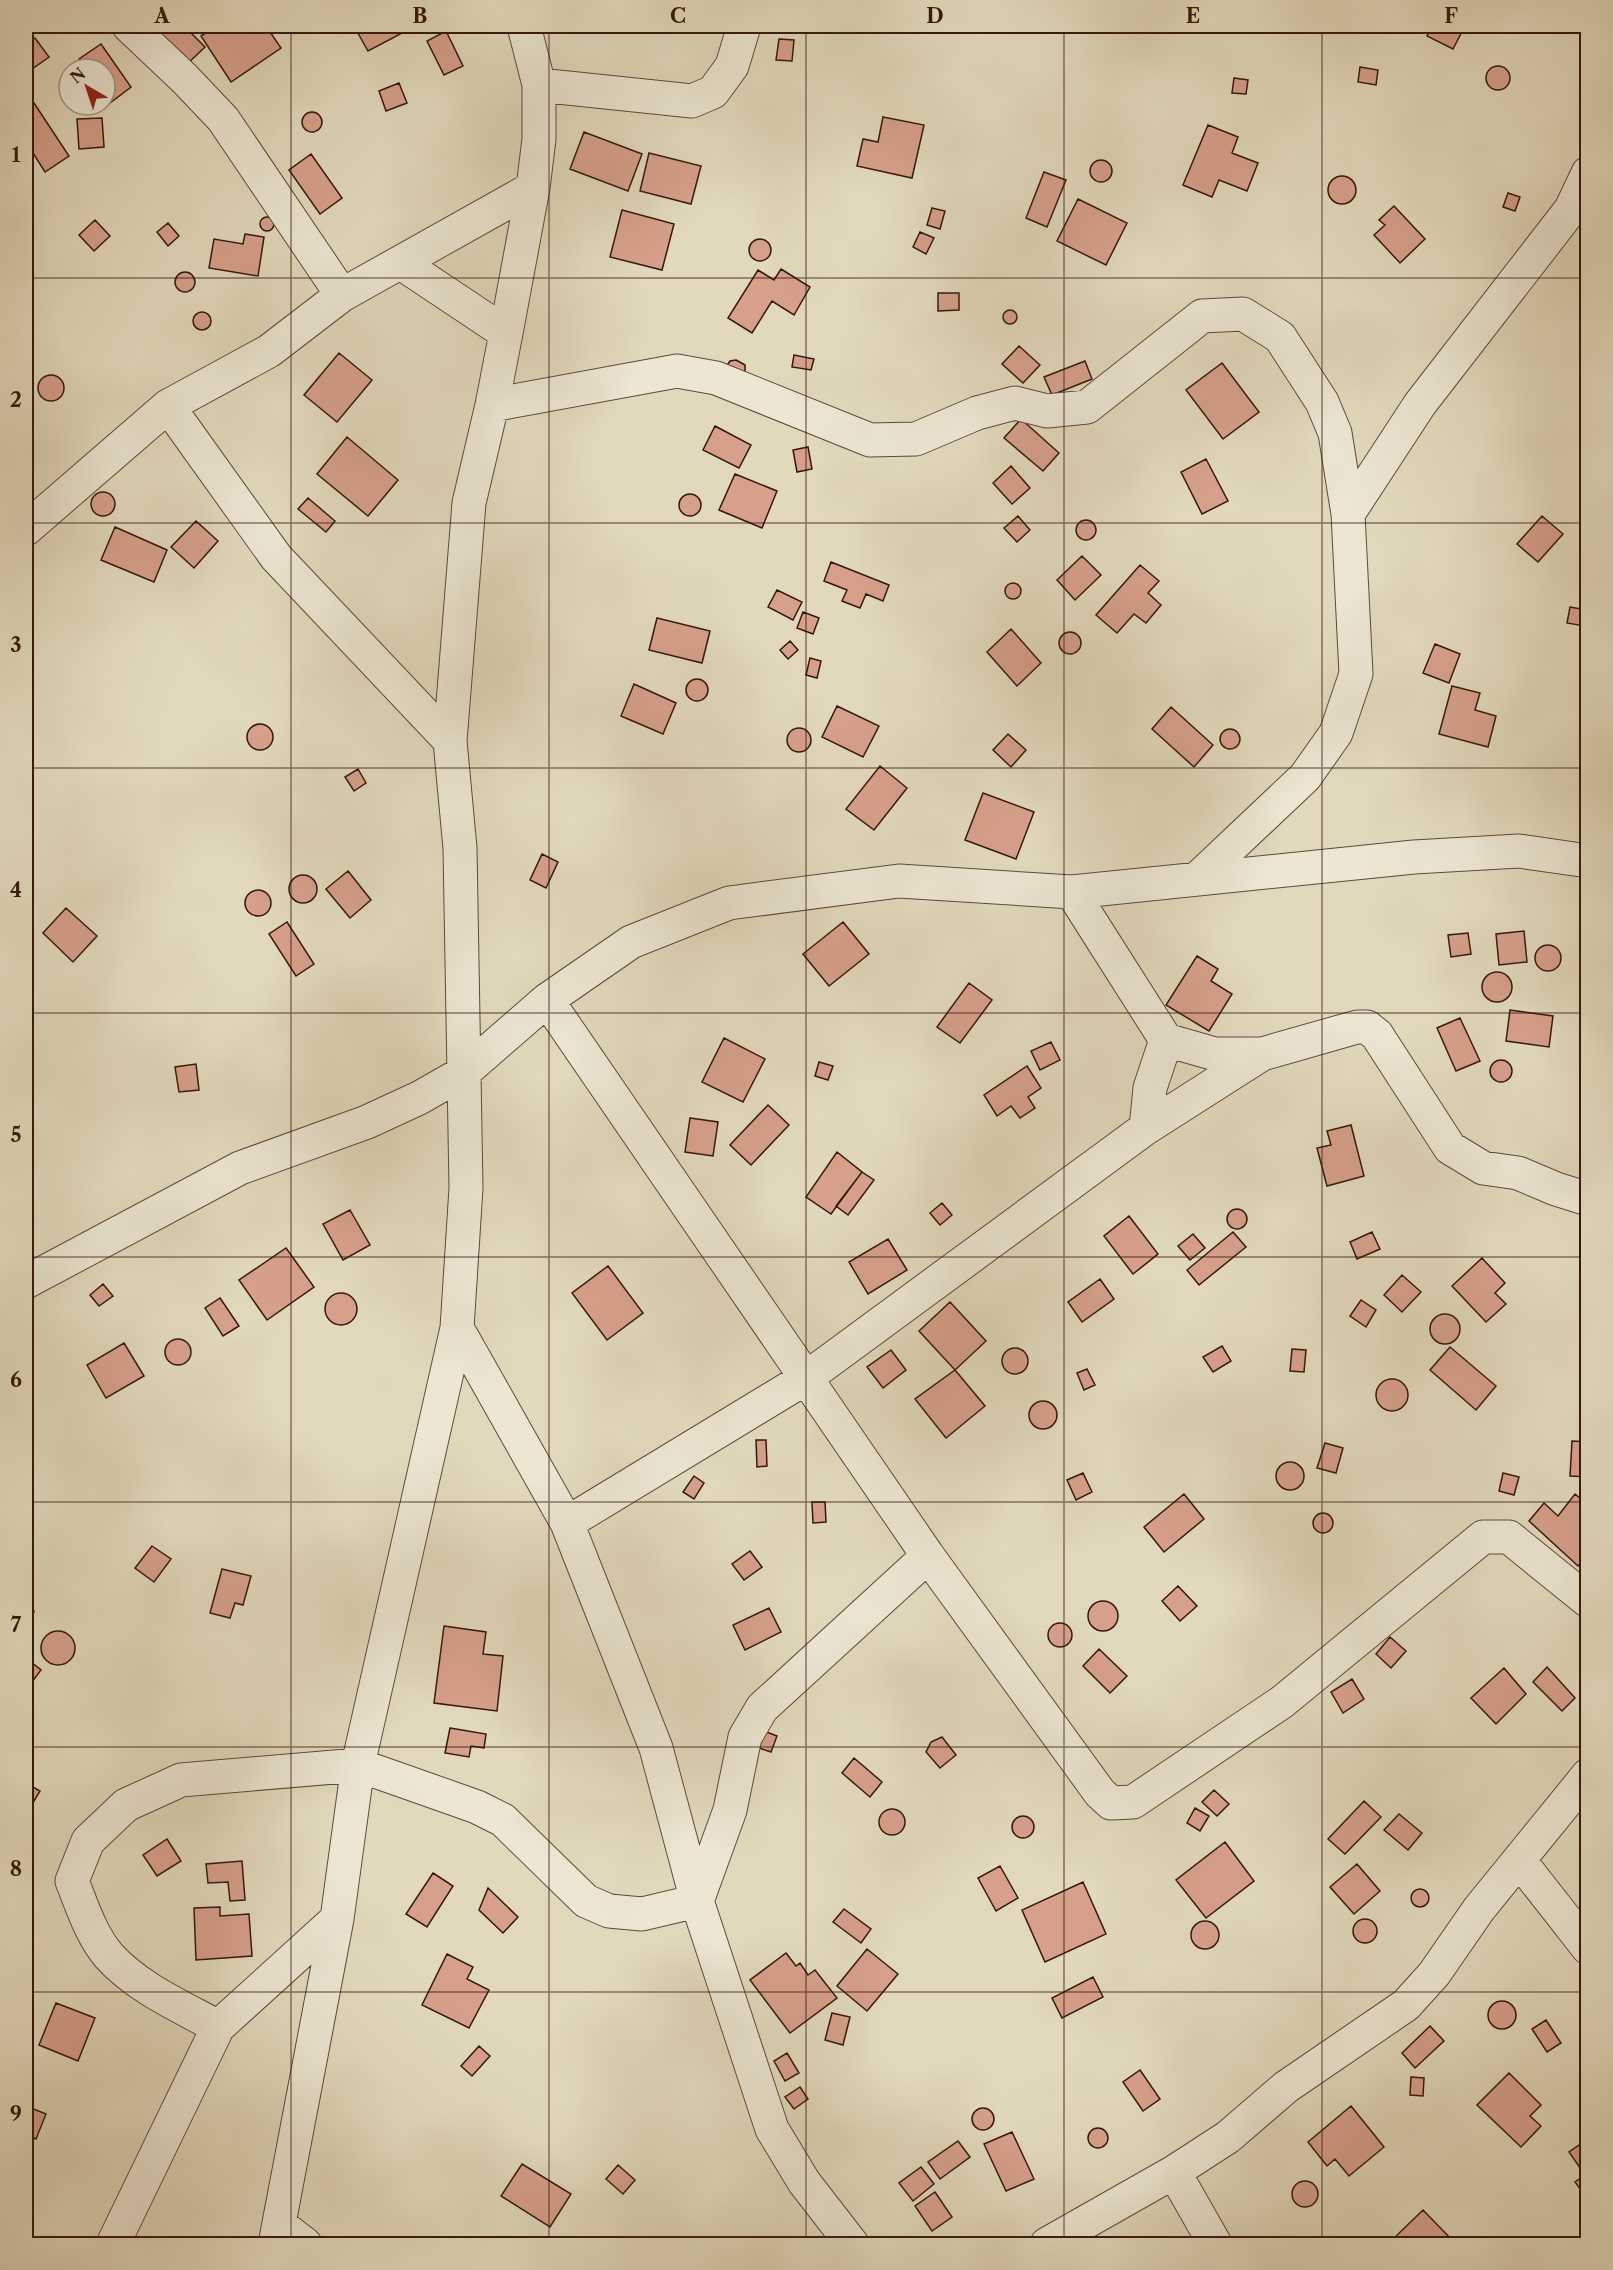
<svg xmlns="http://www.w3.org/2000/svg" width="1613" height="2270" font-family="'Libre Caslon Text',serif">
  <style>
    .building { fill: #d7a08b; stroke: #35170d; stroke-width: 1.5 }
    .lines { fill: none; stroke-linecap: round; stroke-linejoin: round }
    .street-casing { stroke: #604839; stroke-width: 35 }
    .street { stroke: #ece6d3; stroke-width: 33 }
    .grid { fill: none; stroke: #35170d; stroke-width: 1.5; stroke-opacity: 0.55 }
    .neatline { fill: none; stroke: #35170d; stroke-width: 2 }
    .grid-label { font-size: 20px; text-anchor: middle; font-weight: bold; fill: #35170d }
  </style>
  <rect width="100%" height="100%" fill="#e2d9bc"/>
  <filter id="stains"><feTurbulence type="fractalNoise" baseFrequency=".00333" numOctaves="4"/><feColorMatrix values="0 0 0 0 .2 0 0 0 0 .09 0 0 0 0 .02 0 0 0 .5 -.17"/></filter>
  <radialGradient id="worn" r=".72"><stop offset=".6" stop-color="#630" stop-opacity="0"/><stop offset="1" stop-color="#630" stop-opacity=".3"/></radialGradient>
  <path class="building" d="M150,26H184L205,47L185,66Z
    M217,26H266L281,48L231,82L201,36Z
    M354,26H403L406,31L368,51Z
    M1432,26H1465L1453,49L1427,36Z
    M446,31L463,66L444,75L427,41Z
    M35,38L49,57L32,69L26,60V44Z
    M779,39L794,40L792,61L776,60Z
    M101,44L131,87L110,103L105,96V69H86L79,59Z
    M1486 78a12 12 0 1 1 24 0a12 12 0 1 1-24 0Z
    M1360,67L1378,70L1376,85L1358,82Z
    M1234,78L1248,80L1246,94L1232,93Z
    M399,83L407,103L386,111L379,91Z
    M34,103L69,156L45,172L26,142V109Z
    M302 122a10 10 0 1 1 20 0a10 10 0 1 1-20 0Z
    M883,117L924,125L912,178L857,166L863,139L878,142Z
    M102,118L104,147L79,149L77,119Z
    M1208,125L1238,137L1232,153L1258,163L1247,191L1219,180L1212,197L1183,185Z
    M584,132L642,154L628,191L570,169Z
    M649,153L701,166L691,204L640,191Z
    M311,154L342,198L320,214L289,170Z
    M1090 171a11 11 0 1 1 22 0a11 11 0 1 1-22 0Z
    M1044,172L1066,180L1047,227L1026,218Z
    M1328 190a14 14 0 1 1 28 0a14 14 0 1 1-28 0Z
    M1508,193L1520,197L1515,211L1503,207Z
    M1078,199L1127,223L1106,265L1057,241Z
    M1394,206L1425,239L1400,263L1374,235L1385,225L1379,220Z
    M932,208L945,211L940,229L927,225Z
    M622,210L674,224L662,270L610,257Z
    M260 224a7 7 0 1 1 14 0a7 7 0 1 1-14 0Z
    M95,220L110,236L94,251L79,235Z
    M168,223L179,236L168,246L157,232Z
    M920,232L934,238L926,254L913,247Z
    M245,234L264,237L258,276L209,268L214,239L243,244Z
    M749 250a11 11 0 1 1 22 0a11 11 0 1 1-22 0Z
    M781,269L810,287L794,315L772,301L752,333L728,318L758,270L774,280Z
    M175 282a10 10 0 1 1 20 0a10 10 0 1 1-20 0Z
    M938,293H959V310L938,311Z
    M1003 317a7 7 0 1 1 14 0a7 7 0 1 1-14 0Z
    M193 321a9 9 0 1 1 18 0a9 9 0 1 1-18 0Z
    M1019,346L1040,365L1023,383L1002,364Z
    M339,353L372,380L337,422L304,395Z
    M794,355L814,359L811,370L792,367Z
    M736,360L745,365V375L726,367L730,361Z
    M1085,361L1092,379L1052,395L1044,377Z
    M1222,363L1259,412L1223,439L1186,390Z
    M38 388a13 13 0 1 1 26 0a13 13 0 1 1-26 0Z
    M1021,419L1059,453L1043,471L1004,438Z
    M715,426L751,445L739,468L703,450Z
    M347,437L398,480L368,516L317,474Z
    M808,447L812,469L797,472L793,450Z
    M1206,459L1228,501L1202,514L1181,472Z
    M1011,466L1030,488L1012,504L993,483Z
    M735,474L777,491L762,528L719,510Z
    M91 504a12 12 0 1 1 24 0a12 12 0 1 1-24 0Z
    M679 505a11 11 0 1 1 22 0a11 11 0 1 1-22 0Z
    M308,498L335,521L326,532L298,509Z
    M1018,516L1030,530L1017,542L1004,528Z
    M1542,516L1563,534L1538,562L1517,544Z
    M1076 530a10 10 0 1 1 20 0a10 10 0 1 1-20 0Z
    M196,521L218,541L194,568L171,547Z
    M115,527L167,550L154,582L101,560Z
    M1082,556L1101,575L1075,600L1057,580Z
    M831,562L889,585L883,601L866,594L860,608L842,601L847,590L824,581Z
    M1140,565L1159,581L1148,593L1161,605L1146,623L1134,614L1117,633L1096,615Z
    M1005 591a8 8 0 1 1 16 0a8 8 0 1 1-16 0Z
    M777,590L802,602L793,620L768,607Z
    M1570,607L1587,610L1584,626L1567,623Z
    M803,612L819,618L813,634L797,628Z
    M657,618L710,631L702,663L649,650Z
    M1011,629L1041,663L1017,686L987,652Z
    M1059 643a11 11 0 1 1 22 0a11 11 0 1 1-22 0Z
    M790,641L798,650L788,659L780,650Z
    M1435,644L1460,654L1449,683L1423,673Z
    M810,658L821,661L817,678L806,675Z
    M686 690a11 11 0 1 1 22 0a11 11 0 1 1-22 0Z
    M634,684L676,703L663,734L621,716Z
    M1452,686L1480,693L1475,710L1496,716L1488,747L1439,734Z
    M837,706L879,726L863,757L822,737Z
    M1171,707L1213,745L1194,767L1152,729Z
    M247 737a13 13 0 1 1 26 0a13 13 0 1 1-26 0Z
    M787 740a12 12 0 1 1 24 0a12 12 0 1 1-24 0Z
    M1220 739a10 10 0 1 1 20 0a10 10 0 1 1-20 0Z
    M1008,734L1026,750L1011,767L993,750Z
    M880,766L907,788L874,830L846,809Z
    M358,769L366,783L354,791L345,777Z
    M983,793L1034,812L1016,859L965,840Z
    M542,854L558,862L546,888L530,880Z
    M348,871L371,900L350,918L326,889Z
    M289 889a14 14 0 1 1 28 0a14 14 0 1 1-28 0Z
    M245 903a13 13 0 1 1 26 0a13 13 0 1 1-26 0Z
    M66,908L97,936L73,962L43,933Z
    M287,922L314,964L296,976L269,934Z
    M843,922L869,954L829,986L803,954Z
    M1524,931L1527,962L1499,965L1496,934Z
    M1468,933L1471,954L1451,957L1448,935Z
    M1535 958a13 13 0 1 1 26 0a13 13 0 1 1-26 0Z
    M1197,956L1218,969L1211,981L1232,994L1209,1031L1166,1005Z
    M1482 987a15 15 0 1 1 30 0a15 15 0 1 1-30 0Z
    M969,983L992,1000L960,1043L937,1027Z
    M1510,1010L1553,1016L1549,1047L1506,1041Z
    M1460,1018L1480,1061L1456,1071L1437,1028Z
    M724,1038L765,1059L743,1102L702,1082Z
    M1051,1042L1060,1060L1040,1070L1031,1051Z
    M1490 1071a11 11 0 1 1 22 0a11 11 0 1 1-22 0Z
    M819,1062L833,1066L828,1080L815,1076Z
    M196,1064L199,1090L179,1092L175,1067Z
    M1027,1066L1041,1088L1028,1097L1035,1108L1020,1118L1011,1106L997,1116L984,1095Z
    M768,1105L789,1125L751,1165L730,1145Z
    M690,1118L718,1122L713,1156L685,1152Z
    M1351,1125L1364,1176L1327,1186L1317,1148L1331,1145L1327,1131Z
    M837,1152L862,1172L831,1214L806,1197Z
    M862,1172L874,1180L848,1215L836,1206Z
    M942,1203L952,1215L940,1225L930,1213Z
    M1227 1219a10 10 0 1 1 20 0a10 10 0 1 1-20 0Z
    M350,1210L370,1245L343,1260L323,1224Z
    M1129,1216L1158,1254L1133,1274L1104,1236Z
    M1233,1232L1246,1247L1199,1285L1187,1270Z
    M1372,1232L1380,1249L1357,1259L1350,1242Z
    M1193,1234L1205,1248L1190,1260L1178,1246Z
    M888,1239L907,1270L868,1294L849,1262Z
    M286,1248L314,1287L267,1320L239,1280Z
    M1482,1258L1505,1283L1495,1293L1506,1304L1486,1322L1452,1286Z
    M608,1266L643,1313L607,1340L572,1293Z
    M1402,1275L1421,1292L1402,1312L1384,1295Z
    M1100,1279L1114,1299L1082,1322L1068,1302Z
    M103,1284L113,1296L99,1306L90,1295Z
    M325 1309a16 16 0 1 1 32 0a16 16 0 1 1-32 0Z
    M220,1298L239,1326L223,1336L205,1308Z
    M1361,1300L1376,1310L1366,1327L1350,1316Z
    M950,1302L986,1341L955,1370L919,1331Z
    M1430 1329a15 15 0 1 1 30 0a15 15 0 1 1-30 0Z
    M165 1352a13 13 0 1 1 26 0a13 13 0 1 1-26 0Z
    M124,1343L144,1376L106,1398L87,1365Z
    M1222,1346L1231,1361L1213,1372L1203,1357Z
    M1450,1347L1496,1386L1476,1410L1430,1370Z
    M1002 1361a13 13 0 1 1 26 0a13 13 0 1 1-26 0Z
    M1292,1349L1306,1350L1304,1372L1290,1371Z
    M891,1350L906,1370L883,1388L867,1367Z
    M1087,1369L1095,1385L1084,1390L1077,1373Z
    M955,1370L985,1406L946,1438L915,1399Z
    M1376 1395a16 16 0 1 1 32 0a16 16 0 1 1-32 0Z
    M1029 1415a14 14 0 1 1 28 0a14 14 0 1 1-28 0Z
    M756,1440H766L767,1466L757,1467Z
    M1572,1441L1588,1442V1477L1570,1476Z
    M1325,1443L1343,1448L1336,1473L1317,1468Z
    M1276 1476a14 14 0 1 1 28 0a14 14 0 1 1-28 0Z
    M1083,1473L1092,1492L1076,1500L1067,1480Z
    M1503,1473L1519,1477L1514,1495L1499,1491Z
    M694,1476L704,1483L694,1499L683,1492Z
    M1184,1494L1204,1519L1164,1552L1144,1527Z
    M1575,1494L1588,1505V1555L1578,1566L1529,1521L1544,1503L1558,1516Z
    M812,1502H825L826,1522L813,1523Z
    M1313 1523a10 10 0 1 1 20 0a10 10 0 1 1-20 0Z
    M152,1546L171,1559L154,1582L135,1568Z
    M750,1551L762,1567L744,1580L732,1564Z
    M222,1569L251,1576L243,1605L235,1603L230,1618L210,1613Z
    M1178,1586L1197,1606L1180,1621L1162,1601Z
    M28,1588L34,1612L26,1614V1589Z
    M1088 1616a15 15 0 1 1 30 0a15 15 0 1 1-30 0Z
    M769,1608L781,1632L745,1650L733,1625Z
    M1048 1635a12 12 0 1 1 24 0a12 12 0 1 1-24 0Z
    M444,1626L486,1632L483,1654L503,1656L497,1711L434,1703Z
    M41 1648a17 17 0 1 1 34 0a17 17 0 1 1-34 0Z
    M1390,1637L1406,1651L1391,1668L1376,1654Z
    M1099,1649L1127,1676L1110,1693L1083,1666Z
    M26,1658L41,1670L26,1690Z
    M1547,1667L1575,1698L1562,1711L1533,1682Z
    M1504,1668L1526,1694L1496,1724L1471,1698Z
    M1352,1679L1364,1699L1343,1713L1331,1692Z
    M450,1728L486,1734L484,1748L471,1746L469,1757L445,1753Z
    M764,1731L777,1736L771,1752L759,1748Z
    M942,1737L956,1755L940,1768L926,1752L931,1742Z
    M854,1758L882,1782L870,1797L842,1773Z
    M26,1783L40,1791L28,1811L26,1810Z
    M1214,1790L1229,1804L1217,1816L1202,1802Z
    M1364,1801L1381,1817L1345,1854L1328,1839Z
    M1195,1808L1209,1816L1200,1831L1187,1823Z
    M879 1822a13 13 0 1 1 26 0a13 13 0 1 1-26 0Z
    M1399,1814L1422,1833L1408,1850L1384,1830Z
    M1012 1827a11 11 0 1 1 22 0a11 11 0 1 1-22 0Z
    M167,1839L181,1861L157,1876L143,1855Z
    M1225,1842L1254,1881L1206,1918L1176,1880Z
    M242,1861L245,1900L230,1901L228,1882L208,1883L206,1864Z
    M1357,1864L1380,1891L1354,1914L1330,1887Z
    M1000,1866L1018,1898L996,1911L978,1878Z
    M433,1873L453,1886L427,1927L406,1914Z
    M1083,1882L1106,1934L1045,1962L1022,1910Z
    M488,1888L518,1917L503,1933L479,1910Z
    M1411 1898a9 9 0 1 1 18 0a9 9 0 1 1-18 0Z
    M220,1907V1916L249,1914L252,1956L196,1960L194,1908Z
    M844,1909L871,1929L861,1943L833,1922Z
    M1353 1931a12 12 0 1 1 24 0a12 12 0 1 1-24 0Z
    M1191 1935a14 14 0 1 1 28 0a14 14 0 1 1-28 0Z
    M867,1949L898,1974L867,2011L837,1986Z
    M786,1953L796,1966L800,1963L808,1975L815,1970L837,1998L790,2033L750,1980Z
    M447,1954L473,1967L467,1979L489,1990L469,2028L422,2005Z
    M1093,1977L1103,1997L1062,2018L1052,1998Z
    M1488 2015a14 14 0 1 1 28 0a14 14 0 1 1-28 0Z
    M56,2003L95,2018L78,2061L39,2045Z
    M832,2013L850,2017L843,2045L825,2040Z
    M1546,2020L1561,2043L1547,2052L1532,2029Z
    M1430,2026L1444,2041L1415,2068L1402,2053Z
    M479,2046L490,2056L472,2076L461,2066Z
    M787,2053L799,2073L785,2081L774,2061Z
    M1140,2070L1160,2099L1143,2111L1123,2082Z
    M1509,2073L1541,2105L1530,2116L1541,2126L1521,2147L1477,2105Z
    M1411,2077L1424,2078L1423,2096L1410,2095Z
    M800,2087L808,2099L794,2109L785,2097Z
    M26,2106L46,2114L36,2139L26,2135Z
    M1351,2106L1384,2147L1349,2176L1335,2159L1327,2166L1308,2142Z
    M972 2119a11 11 0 1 1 22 0a11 11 0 1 1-22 0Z
    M1088 2138a10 10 0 1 1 20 0a10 10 0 1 1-20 0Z
    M1012,2132L1034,2179L1006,2191L984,2144Z
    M1588,2139V2200L1575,2182L1585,2175L1569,2152Z
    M958,2141L970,2157L940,2179L928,2162Z
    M522,2164L571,2194L550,2227L501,2196Z
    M618,2165L635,2180L623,2194L606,2179Z
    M921,2167L934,2184L913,2201L899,2183Z
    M1292 2194a13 13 0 1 1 26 0a13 13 0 1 1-26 0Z
    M935,2192L952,2217L932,2231L915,2206Z
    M1423,2210L1456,2244H1396L1393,2239Z"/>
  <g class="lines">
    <defs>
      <path id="street" d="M129,26L184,78L223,119L342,295
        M539,85L692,101L713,92L732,66L744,26
        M401,263L506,333
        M492,405L677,371L716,378L870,440L916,439L977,413L1015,403L1047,411L1087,407L1202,316L1243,314L1280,337L1322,402L1335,433L1348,514L1356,674L1336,733L1305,777L1197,879
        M168,406L276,557L450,741
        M1348,514L1420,404L1571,209L1588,173
        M26,529L168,406L269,351L342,295L533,188
        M547,1000L928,1556L1100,1793L1111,1803L1133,1802L1282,1702L1483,1537H1509L1588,1601
        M1166,1040L1215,1054H1262L1357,1027H1367L1377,1035L1450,1148L1483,1168L1518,1173L1556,1189L1588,1199
        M1146,1128L1262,1054
        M26,1282L240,1168L367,1122L419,1098L463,1073L547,1000L631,942L729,903L899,881L1072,892L1414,857L1519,851L1588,861
        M457,1328L567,1523L656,1748L697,1901L772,2129L804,2182L852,2244
        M567,1523L806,1378L1146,1128L1150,1088L1166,1040L1072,892
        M1519,1860L1588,1948
        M337,1919L218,2027C180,2006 138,1988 109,1956C91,1935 82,1906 72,1881L88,1841L126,1805L181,1780L358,1765L477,1807L503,1820L586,1901L609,1911L642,1914L697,1901L730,1810L745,1737L762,1708L928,1556
        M1174,2172L1215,2244
        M279,2224L305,2244
        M113,2244L218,2027
        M275,2244L337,1919L358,1765L457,1328L466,1188L460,848L450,741L469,503L492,405L506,333L533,188L539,139V85L524,26
        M1047,2244L1174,2172L1228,2137L1286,2087L1406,2005L1434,1974L1479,1909L1588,1775"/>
    </defs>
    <use href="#street" class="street-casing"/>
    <use href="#street" class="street"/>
  </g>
  <path class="grid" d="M291,26V2244M549,26V2244M806,26V2244M1064,26V2244M1322,26V2244M26,278H1588M26,523H1588M26,768H1588M26,1013H1588M26,1257H1588M26,1502H1588M26,1747H1588M26,1992H1588"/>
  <rect width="1613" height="2270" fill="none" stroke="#e2d9bc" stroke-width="66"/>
  <g transform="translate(87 87) rotate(321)"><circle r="28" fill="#ece6d3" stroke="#a39384" stroke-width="1.5"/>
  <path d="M0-4.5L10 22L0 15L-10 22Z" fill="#8f2418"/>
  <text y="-9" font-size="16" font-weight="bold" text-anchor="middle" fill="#35170d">N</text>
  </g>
  <rect x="33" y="33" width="1547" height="2204" class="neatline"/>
  <g class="grid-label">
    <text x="162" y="23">A</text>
    <text x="420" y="23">B</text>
    <text x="678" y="23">C</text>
    <text x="935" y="23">D</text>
    <text x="1193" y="23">E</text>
    <text x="1451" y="23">F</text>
    <text x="16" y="162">1</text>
    <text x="16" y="407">2</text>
    <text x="16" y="652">3</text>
    <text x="16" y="897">4</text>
    <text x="16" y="1142">5</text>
    <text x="16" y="1387">6</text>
    <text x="16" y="1632">7</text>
    <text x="16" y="1876">8</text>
    <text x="16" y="2121">9</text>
  </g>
  <rect width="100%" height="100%" filter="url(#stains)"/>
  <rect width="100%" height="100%" fill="url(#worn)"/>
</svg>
